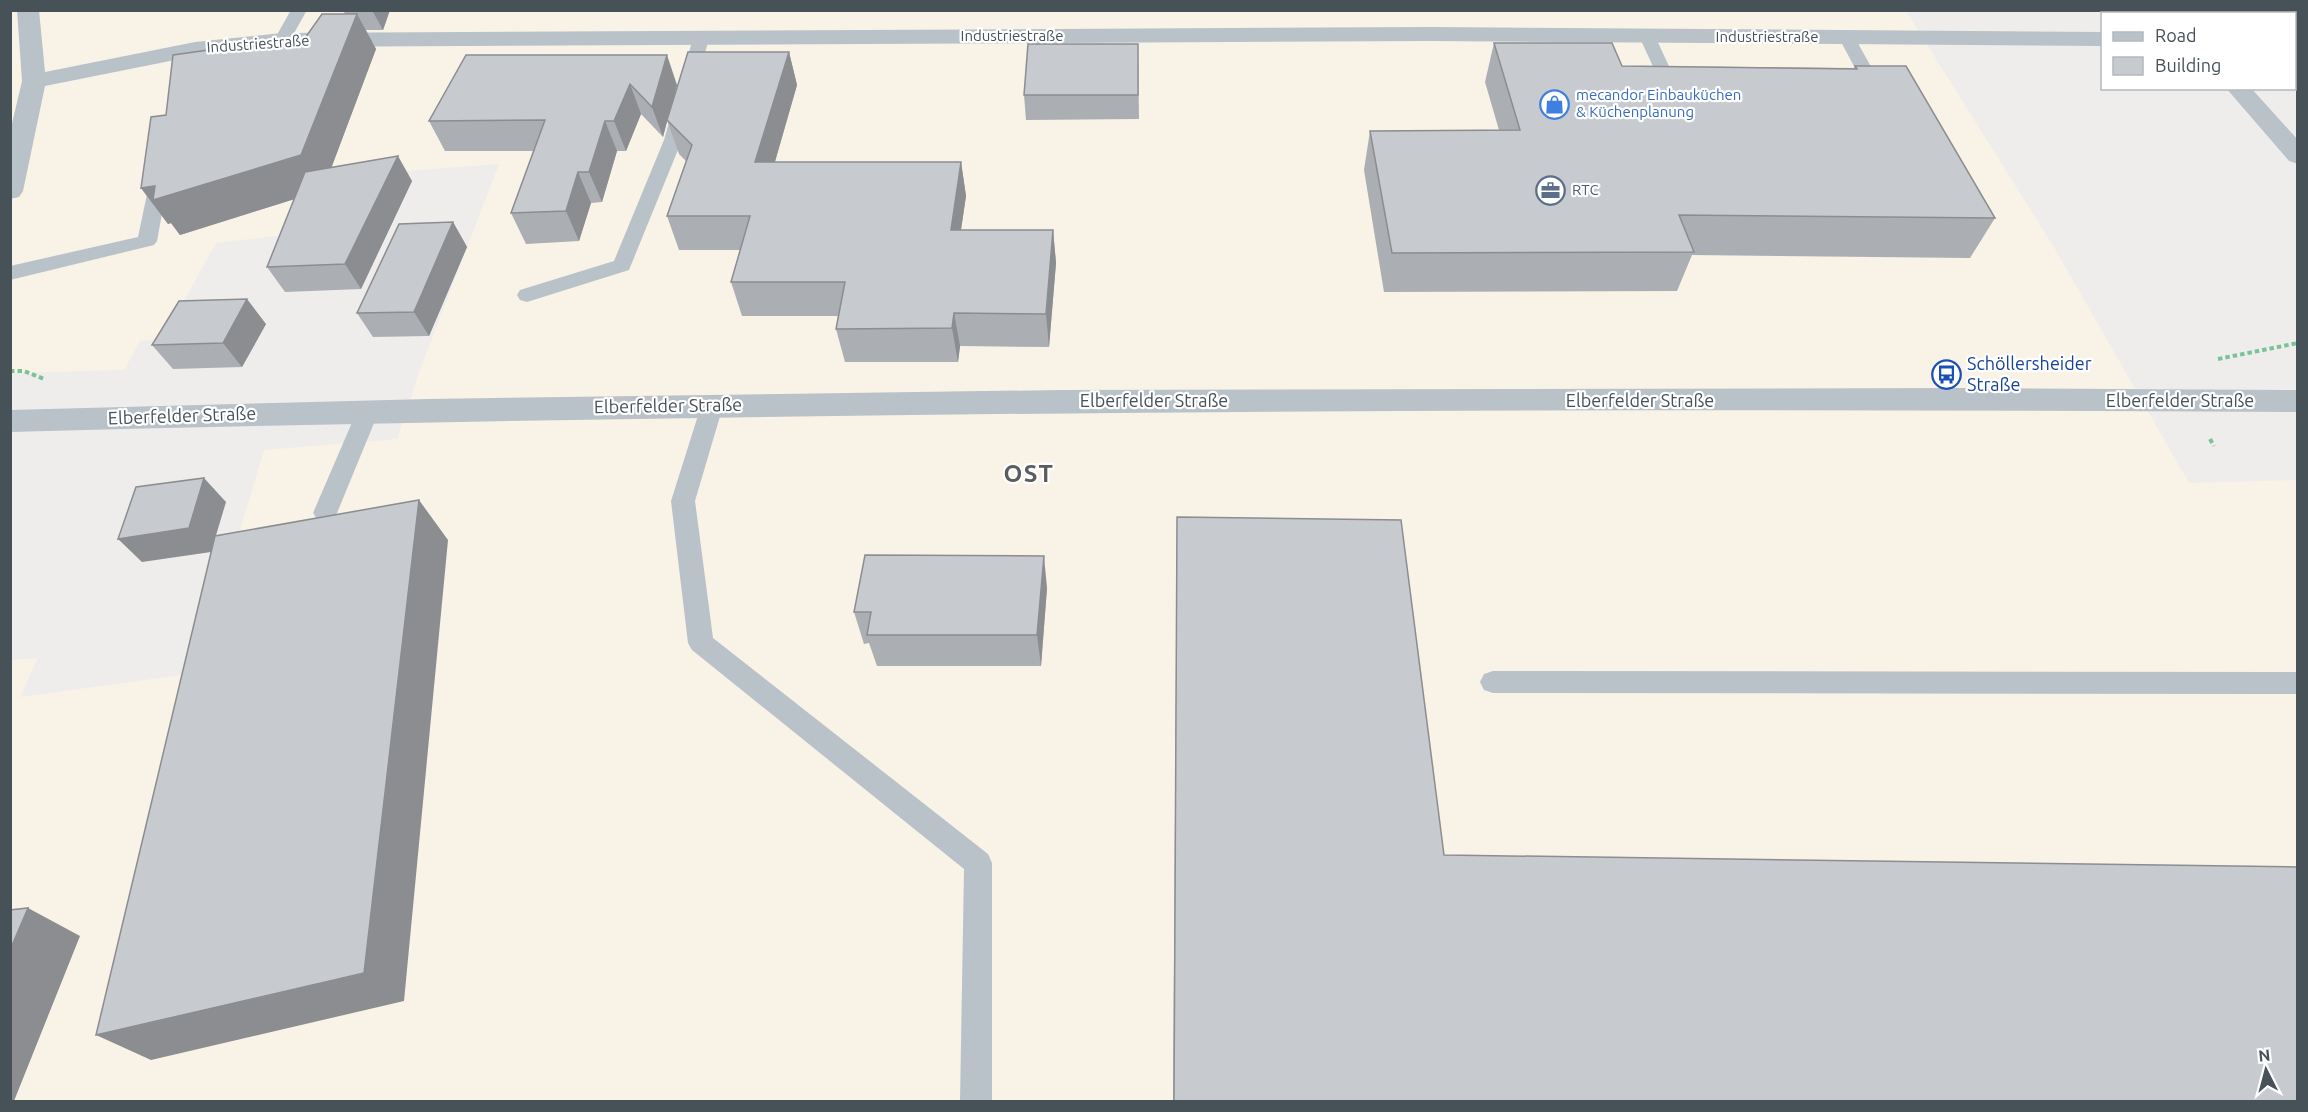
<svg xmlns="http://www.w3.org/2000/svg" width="2308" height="1112" font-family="Ubuntu,sans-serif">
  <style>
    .commercial { fill: #f9f2e6 }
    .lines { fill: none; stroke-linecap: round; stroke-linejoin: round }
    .path { stroke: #7ac399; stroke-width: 4; stroke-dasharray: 4.5 3; stroke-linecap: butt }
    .service { fill: #b9c2c8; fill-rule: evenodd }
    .minor { fill: #b9c2c8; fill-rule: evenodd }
    .tertiary { fill: #b9c2c8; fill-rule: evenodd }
    .wall { fill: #abaeb2 }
    .shaded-wall { fill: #8b8d91 }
    .building { fill: #c7cacf; stroke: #8b8d91; stroke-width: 1.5 }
    .labels { text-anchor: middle; stroke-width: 4.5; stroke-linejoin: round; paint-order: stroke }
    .far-street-label { font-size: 15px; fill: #475158; stroke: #fff }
    .far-shop-label { font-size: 15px; fill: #366cbe; stroke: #fff; text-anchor: start }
    .far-service-label { font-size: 15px; fill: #4e5e75; stroke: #fff; text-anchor: start }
    .transit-label { font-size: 18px; fill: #164399; stroke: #fff; text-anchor: start }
    .street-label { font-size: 18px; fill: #475158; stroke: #fff }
    .district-label { font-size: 24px; font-weight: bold; letter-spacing: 1.5px; fill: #5a5d60; stroke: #fff }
  </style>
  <rect width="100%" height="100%" fill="#efecec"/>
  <path class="commercial" d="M10,11H1906L2055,249L2189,483L2297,480V1101H11V660L38,658L20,697L197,673L264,450L397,439L420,370L499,164L328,177L284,235L216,243L162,340L140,341L124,370L11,373Z"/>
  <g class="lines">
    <path class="path" d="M2218,359L2298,343
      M10,371H24L44,379
      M2210,439L2214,446"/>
    <path class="service" d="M291,10H307L288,44H276L274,40Z
      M1647,31L1655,36L1674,77L1690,83L1693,87L1690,91L1684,92L1661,84L1639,36Z
      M701,33L709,38L682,140L629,270L527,302L520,300L517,295L520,290L614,261L664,140L693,38Z
      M1847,33L1855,38L1883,88C1877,96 1872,99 1863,97L1860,93L1865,87L1839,38Z
      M160,169L167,171L169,175L157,241L154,245L10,280V266L138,237L151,175L153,171Z
      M712,398L720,400L723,406L695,501L713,638L988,854L992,863V1102H960L964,869L692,650L688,643L671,501L701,406L704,400Z
      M368,403L376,405L379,411L337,513L333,519L325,522L317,519L313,513L357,411L360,405Z
      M1493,671L2298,672V694L1493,693L1484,690L1480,682L1484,674Z"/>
    <path class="minor" d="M17,10H39L45,72L195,42L282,33L1431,27L2102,32V46L1431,41L282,47L195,56L45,86L23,191L19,197L10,199V132L22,81Z
      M2294,32H2298V46H2294Z
      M2226,88H2251L2298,140V164L2289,161Z"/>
    <path class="tertiary" d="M1959,388L2298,390V412C1535,407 773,412 10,432V410L428,399L1060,390Z"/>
  </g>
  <path class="wall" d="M343,10H390L383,30H366L376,49L331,168L412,181L361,289L285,292L267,267L295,199L180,235L171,223L168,224L141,188L166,115L298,48L345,14Z
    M1494,43L1622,66L1854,68L1855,66L1995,218L1970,258L1692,255L1677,291L1384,292L1364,170L1370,131L1499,130L1485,82Z
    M1138,44L1139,119L1026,120L1024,95Z
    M789,52L797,85L775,162H961L966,196L961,230H1053L1056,263L1049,347L960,346L958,362H845L836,329L838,316H742L731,282L740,250H679L667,216L686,161L679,154L667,120L663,137L641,114L626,151H617L602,202L591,203L579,241L526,244L511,213L534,151H445L429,121L466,55L677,85L671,108Z
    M453,222L467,247L429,336L373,337L357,313Z
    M266,324L242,367L173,369L152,345Z
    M1177,517L1444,855L2298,1101H1173Z
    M1047,588L1041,666H877L869,643L864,644L854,612Z"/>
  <path class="shaded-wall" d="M372,10H390L383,30Z
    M357,14L376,49L323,190L180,235L171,223L168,224L141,188Z
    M789,52L797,85L765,196L755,162Z
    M667,55L677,85L663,137L652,107Z
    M630,84L641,114L626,151L614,121Z
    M605,121L617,151L602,202L589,172Z
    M398,156L412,181L361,289L345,264Z
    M961,162L966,196L956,263L951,230Z
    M578,172L591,203L579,241L566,211Z
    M453,222L467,247L429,336L414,312Z
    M1053,230L1056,263L1049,347L1046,314Z
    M247,299L266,324L242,367L223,343Z
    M954,313L960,346L958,362L952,328Z
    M204,478L226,502L211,552L142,562L118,539Z
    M419,500L448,540L404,1001L151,1060L96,1035Z
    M1044,556L1047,588L1041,666L1037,635Z
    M28,908L80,936L14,1101H10V950Z"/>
  <path class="building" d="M322,14H357L301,155L153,200L155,186L141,188L151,117L166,115L173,55L237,46L298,48Z
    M1494,43H1612L1622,66L1857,69L1855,66H1906L1995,218L1679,215L1694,252L1392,253L1370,131L1520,130Z
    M1028,44H1138V95H1024Z
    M688,52H789L755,162H961L951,230H1053L1046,314L954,313L952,328L836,329L845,282H731L750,216H667L692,145L667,120Z
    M466,55H667L652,107L630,84L614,121H605L589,172H578L566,211L511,213L545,120L429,121Z
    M398,156L345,264L267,267L305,172Z
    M453,222L414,312L357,313L399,224Z
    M247,299L223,343L152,345L179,301Z
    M204,478L189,528L118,539L136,487Z
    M419,500L364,973L96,1035L215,536Z
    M1177,517L1401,520L1444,855L2298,867V1101H1174Z
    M865,555L1044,556L1037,635H867L871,612H854Z
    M28,908L10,950V910Z"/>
  <defs>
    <symbol id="shop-ring" viewBox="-11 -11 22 22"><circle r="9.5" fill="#fff" stroke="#3f7fe0" stroke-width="1.5"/><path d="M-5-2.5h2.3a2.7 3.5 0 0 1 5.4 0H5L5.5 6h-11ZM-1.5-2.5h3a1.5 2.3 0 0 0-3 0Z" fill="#3f7fe0"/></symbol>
    <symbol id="office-ring" viewBox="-11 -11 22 22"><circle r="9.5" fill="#fff" stroke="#5c6f8a" stroke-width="1.5"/><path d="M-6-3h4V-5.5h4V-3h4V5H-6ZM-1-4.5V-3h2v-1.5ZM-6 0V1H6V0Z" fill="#5c6f8a"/></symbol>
    <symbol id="bus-ring" viewBox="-11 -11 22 22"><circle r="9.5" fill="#fff" stroke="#1a4fb4" stroke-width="1.5"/><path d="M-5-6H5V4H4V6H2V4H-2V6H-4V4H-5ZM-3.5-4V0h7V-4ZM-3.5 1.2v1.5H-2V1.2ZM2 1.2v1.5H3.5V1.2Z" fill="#1a4fb4"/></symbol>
  </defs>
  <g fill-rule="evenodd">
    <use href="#shop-ring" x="1538" y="88" width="33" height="33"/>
    <use href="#office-ring" x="1534" y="174" width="33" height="33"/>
    <use href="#bus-ring" x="1930" y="358" width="33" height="33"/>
  </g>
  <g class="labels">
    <g class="far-street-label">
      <text x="1012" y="41">Industriestraße</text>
      <text x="1767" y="42">Industriestraße</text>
      <text transform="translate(258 44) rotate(-4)" y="5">Industriestraße</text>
    </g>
    <g class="far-shop-label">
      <text x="1576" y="100">mecandor Einbauküchen<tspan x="1576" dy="17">&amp; Küchenplanung</tspan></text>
    </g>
    <g class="far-service-label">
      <text x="1572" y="195">RTC</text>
    </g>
    <g class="transit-label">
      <text x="1967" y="370">Schöllersheider<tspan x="1967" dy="21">Straße</tspan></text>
    </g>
    <g class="street-label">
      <text x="1154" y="407">Elberfelder Straße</text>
      <text x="1640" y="407">Elberfelder Straße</text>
      <text x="2180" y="407">Elberfelder Straße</text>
      <text transform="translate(668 406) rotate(-1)" y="6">Elberfelder Straße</text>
      <text transform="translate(182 416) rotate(-2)" y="6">Elberfelder Straße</text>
    </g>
    <g class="district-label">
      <text x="1029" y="482">OST</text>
    </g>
  </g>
  <rect width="2308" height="1112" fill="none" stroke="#475158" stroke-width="24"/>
  <rect x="2101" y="12" width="195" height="78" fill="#ffffff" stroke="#b5b9bc" stroke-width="1.5"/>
  <rect x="2113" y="32" width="30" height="9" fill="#b9c2c8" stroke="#b5b9bc" stroke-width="1.5"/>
  <text x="2155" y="42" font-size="18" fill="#475158">Road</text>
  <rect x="2113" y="57" width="30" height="18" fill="#c7cacf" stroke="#b5b9bc" stroke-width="1.5"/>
  <text x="2155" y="72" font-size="18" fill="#475158">Building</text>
  <g transform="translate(2266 1070) rotate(354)" stroke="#ffffff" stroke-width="4.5" paint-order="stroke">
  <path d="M0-4.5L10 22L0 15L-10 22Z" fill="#475158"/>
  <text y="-9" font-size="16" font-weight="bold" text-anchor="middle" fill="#475158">N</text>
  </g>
</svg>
